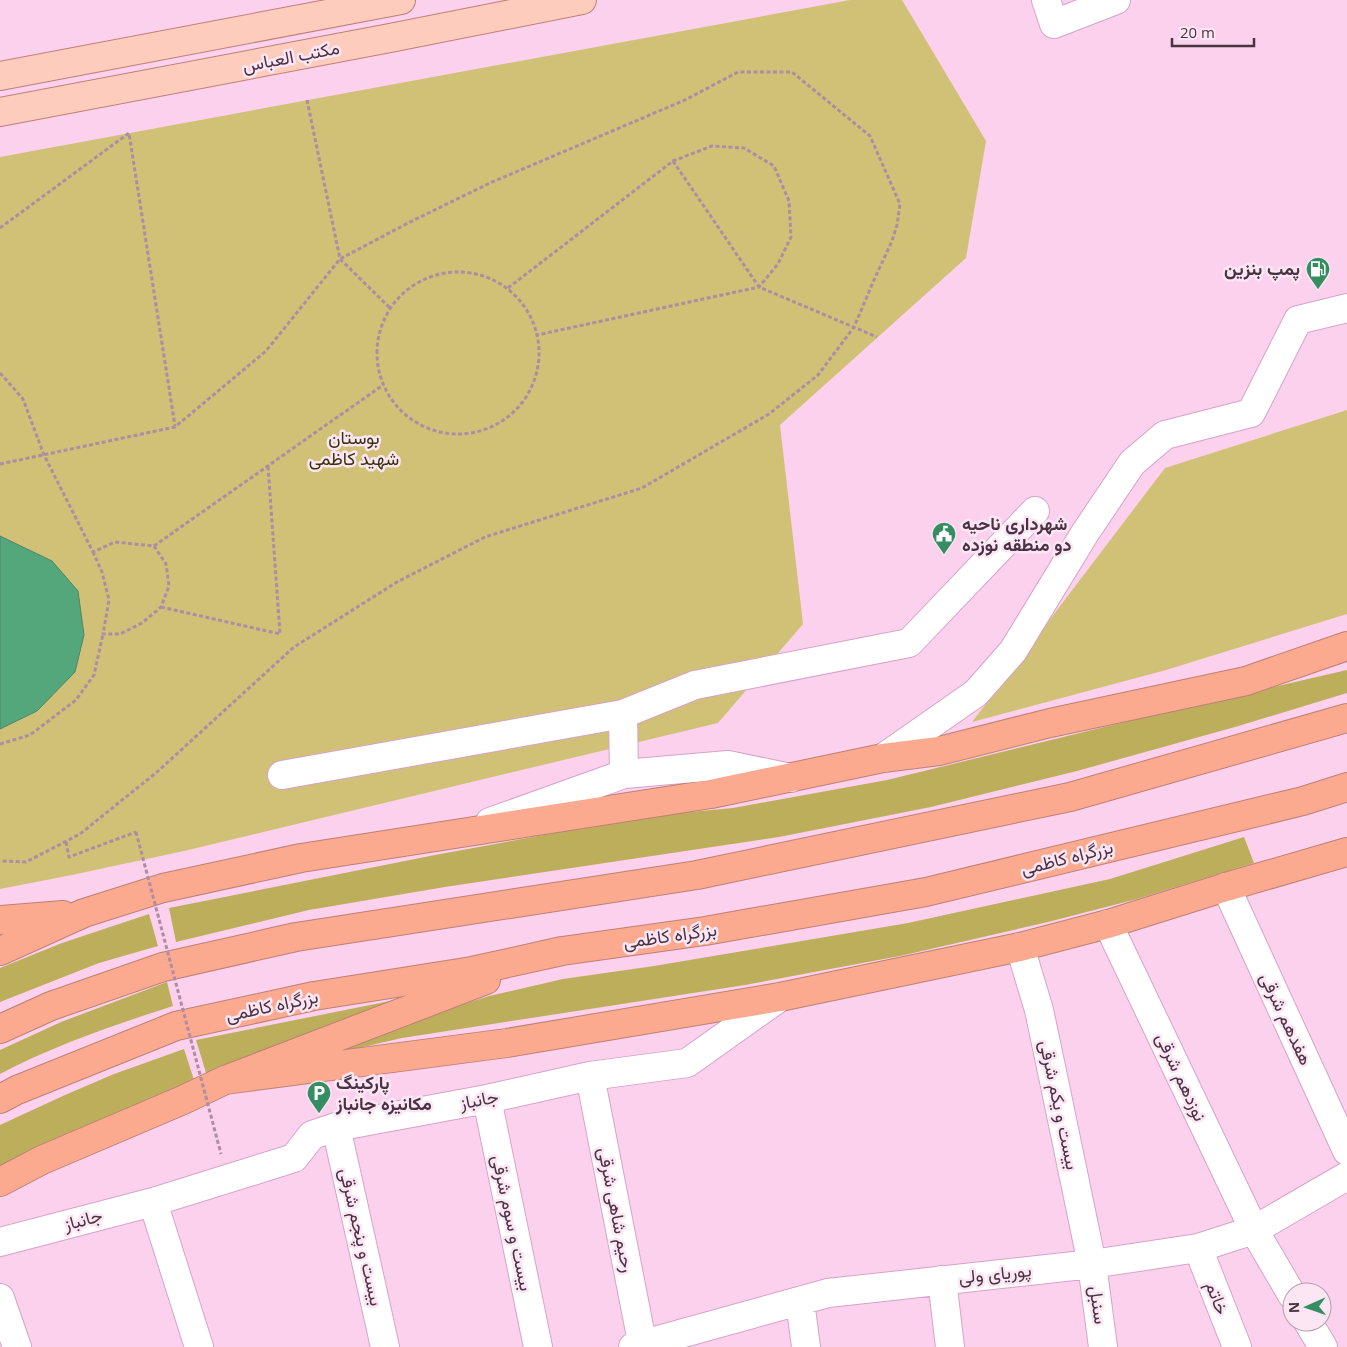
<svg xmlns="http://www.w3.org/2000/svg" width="1347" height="1347" font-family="'Open Sans',Vazirmatn,sans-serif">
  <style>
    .green { fill: #d0c177 }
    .forest { fill: #bdae5c }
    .water { fill: #54a77b; stroke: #51846a }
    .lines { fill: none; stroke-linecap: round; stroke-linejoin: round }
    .minor-casing { stroke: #d7a3c6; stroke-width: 30 }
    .major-casing { stroke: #bd8074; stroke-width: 30 }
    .highway-casing { stroke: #bd8074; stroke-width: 30 }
    .path { stroke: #ae8ca3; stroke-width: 3; stroke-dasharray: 4 2.5; stroke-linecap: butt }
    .minor { stroke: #fff; stroke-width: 28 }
    .major { stroke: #fdccbc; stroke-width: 28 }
    .highway { stroke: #fcaa8f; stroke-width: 28 }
    .path-bridge { stroke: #ae8ca3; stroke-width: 3; stroke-dasharray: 4 2.5; stroke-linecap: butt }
    .labels { text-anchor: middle; stroke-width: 5; stroke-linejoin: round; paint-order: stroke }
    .street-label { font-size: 18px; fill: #493342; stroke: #fce6f4 }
    .poi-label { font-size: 18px; font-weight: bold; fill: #493342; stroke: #fce6f4; text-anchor: start }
    .park-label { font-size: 18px; fill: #38320d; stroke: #fce6f4 }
  </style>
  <rect width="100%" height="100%" fill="#fcd1ee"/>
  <path class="green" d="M850,0H902L986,141L966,258L780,425L803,624L718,723L184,851L72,875L0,889V157Z
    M1347,410V614L1166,670L972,722L1165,468Z"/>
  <path class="forest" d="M1347,670V693L1235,727L1077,771L931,807L779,837L445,887L309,910L176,942L169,908L435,855L647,816L733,808L887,780L1174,710Z
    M1244,837L1254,863L1137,899L1048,922L900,956L745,985L402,1038L320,1057L411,1021L489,996L563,979L654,966L908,923L1110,879Z
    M149,914L158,946L99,963L0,1002V968L62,943Z
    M167,982L173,1006C114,1025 55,1045 0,1074V1050L61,1022Z
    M400,999L265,1049L267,1058L208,1079L196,1040Z
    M184,1049L194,1080L92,1123L0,1168V1125L65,1095L114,1074Z"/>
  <path class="water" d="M0,536L52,561L78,591L84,635L75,672L37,711L0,729Z"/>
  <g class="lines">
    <defs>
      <path id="minor" d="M1046,0L1054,24L1116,0
        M883,758L976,693L1013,651L1085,533L1132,463L1165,435L1251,413L1298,320L1347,308
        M624,774L623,714L695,685L909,643L1035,511
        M282,775L623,714
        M490,822L624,774L728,765L791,778
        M1226,887L1347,1151
        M1108,924L1254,1230L1292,1295
        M1020,947L1039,1010L1054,1081L1092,1264L1103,1347
        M590,1076L643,1347
        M487,1099L538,1347
        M336,1127L385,1347
        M153,1202L199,1347
        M0,1242L153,1202L294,1158L312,1135L336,1127L487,1099L590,1076L687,1063L780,997
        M1198,1248L1237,1347
        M942,1280L950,1347
        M0,1298L17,1347
        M800,1301L806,1347
        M1308,1322L1323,1347
        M633,1347L828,1293L1092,1264L1198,1248L1254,1230L1347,1176"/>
      <path id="major" d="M0,76L401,0
        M0,112L390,38L582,0"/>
      <path id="highway" d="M0,920L63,915
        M0,951L84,913L163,888L301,858L711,794L883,758L939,751L1050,723L1246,681L1347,646
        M0,1029L51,1006L163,967L296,937L697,875L1070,797L1347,718
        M225,1080L507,1043L780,997L1020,947L1108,924L1226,887L1347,852
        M0,1099L17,1090L176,1026L314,996L472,971L562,951L705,931L926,892L1303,801L1347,787
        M0,1182L42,1160L183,1100L225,1080L486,980"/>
    </defs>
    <use href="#minor" class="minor-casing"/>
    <use href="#major" class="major-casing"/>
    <use href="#highway" class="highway-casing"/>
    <path class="path" d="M307,100L340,259L390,308
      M673,161L759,287L877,337
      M0,228L129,133L175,426
      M377 353a81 81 0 1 1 162 0a81 81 0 1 1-162 0Z
      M508,288L673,161L712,146L744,148L774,166L789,201L791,237L778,264L759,287L537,335
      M0,373L23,399L44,455L93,552L115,542L154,546L166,564L169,586L161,607L142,623L120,634H103L109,600L102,572L93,552
      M0,464L175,427L266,351L340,259L408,223L490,183L685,100L738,72H792L870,136L900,204L897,225L892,241L874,280L854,327L818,375L769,414L642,488L485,537L397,582L294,647L157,772L80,834L26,862L0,861
      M154,546L383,385
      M161,607L280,634L268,466
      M0,744L30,735L76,700L94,675L103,634
      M66,842L69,857L136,832"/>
    <use href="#minor" class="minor"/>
    <use href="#major" class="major"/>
    <use href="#highway" class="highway"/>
    <path class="path-bridge" d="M136,832L221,1154"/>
  </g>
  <defs>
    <symbol id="fuel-pin" viewBox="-11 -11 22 30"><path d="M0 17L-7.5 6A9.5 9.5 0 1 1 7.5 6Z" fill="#358d62" stroke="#fce6f4"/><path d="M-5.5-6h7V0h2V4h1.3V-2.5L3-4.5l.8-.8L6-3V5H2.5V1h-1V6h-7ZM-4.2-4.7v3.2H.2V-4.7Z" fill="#fff"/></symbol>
    <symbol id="civic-pin" viewBox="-11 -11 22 30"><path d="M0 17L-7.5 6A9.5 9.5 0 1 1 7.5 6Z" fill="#358d62" stroke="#fce6f4"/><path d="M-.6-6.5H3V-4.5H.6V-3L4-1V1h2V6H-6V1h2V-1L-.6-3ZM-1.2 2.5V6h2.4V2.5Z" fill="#fff"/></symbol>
    <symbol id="parking-pin" viewBox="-11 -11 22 30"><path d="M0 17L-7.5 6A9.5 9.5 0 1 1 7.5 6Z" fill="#358d62" stroke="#fce6f4"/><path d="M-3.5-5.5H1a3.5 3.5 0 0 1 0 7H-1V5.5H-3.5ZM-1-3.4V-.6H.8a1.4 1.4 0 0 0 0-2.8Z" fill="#fff"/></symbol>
  </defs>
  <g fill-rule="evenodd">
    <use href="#fuel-pin" x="1304" y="255" width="28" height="38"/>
    <use href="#civic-pin" x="930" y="520" width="28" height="38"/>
    <use href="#parking-pin" x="305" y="1079" width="28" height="38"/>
  </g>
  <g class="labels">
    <g class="street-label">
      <text transform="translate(291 57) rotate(-11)" y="6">مکتب العباس</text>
      <text transform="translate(1067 858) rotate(-14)" y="6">بزرگراه کاظمی</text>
      <text transform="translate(670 936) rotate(-8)" y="6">بزرگراه کاظمی</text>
      <text transform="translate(272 1006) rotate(-12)" y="6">بزرگراه کاظمی</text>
      <text transform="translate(1286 1019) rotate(65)" y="6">هفدهم شرقی</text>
      <text transform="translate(1181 1077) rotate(65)" y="6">نوزدهم شرقی</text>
      <text transform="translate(479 1100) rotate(-11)" y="6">جانباز</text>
      <text transform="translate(1059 1105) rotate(78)" y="6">بیست و یکم شرقی</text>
      <text transform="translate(616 1210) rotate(79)" y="6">رحیم شاهی شرقی</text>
      <text transform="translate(83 1220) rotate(-15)" y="6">جانباز</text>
      <text transform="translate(512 1223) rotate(78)" y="6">بیست و سوم شرقی</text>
      <text transform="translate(361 1237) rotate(77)" y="6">بیست و پنجم شرقی</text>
      <text transform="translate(995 1274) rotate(-6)" y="6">پوریای ولی</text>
      <text transform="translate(1217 1298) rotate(69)" y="6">خاتم</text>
      <text transform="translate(1098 1305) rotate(82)" y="6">سنبل</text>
    </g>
    <g class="poi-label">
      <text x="1300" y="275" text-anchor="end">پمپ بنزین</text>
      <text x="962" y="530">شهرداری ناحیه<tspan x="962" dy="21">دو منطقه نوزده</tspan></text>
      <text x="336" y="1089">پارکینگ<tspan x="336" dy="21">مکانیزه جانباز</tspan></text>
    </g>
    <g class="park-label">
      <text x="354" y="444">بوستان<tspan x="354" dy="21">شهید کاظمی</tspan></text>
    </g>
  </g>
  <g transform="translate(1307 1307) rotate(268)"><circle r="24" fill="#fce6f4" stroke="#b49ead"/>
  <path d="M0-4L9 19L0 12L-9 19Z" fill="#358d62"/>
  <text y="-8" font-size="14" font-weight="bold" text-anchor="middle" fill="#493342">N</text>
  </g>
  <path d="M1172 38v8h82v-8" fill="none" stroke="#493342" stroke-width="2.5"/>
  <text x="1180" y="38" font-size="15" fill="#493342" stroke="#fce6f4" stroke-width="4" paint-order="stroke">20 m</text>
</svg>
